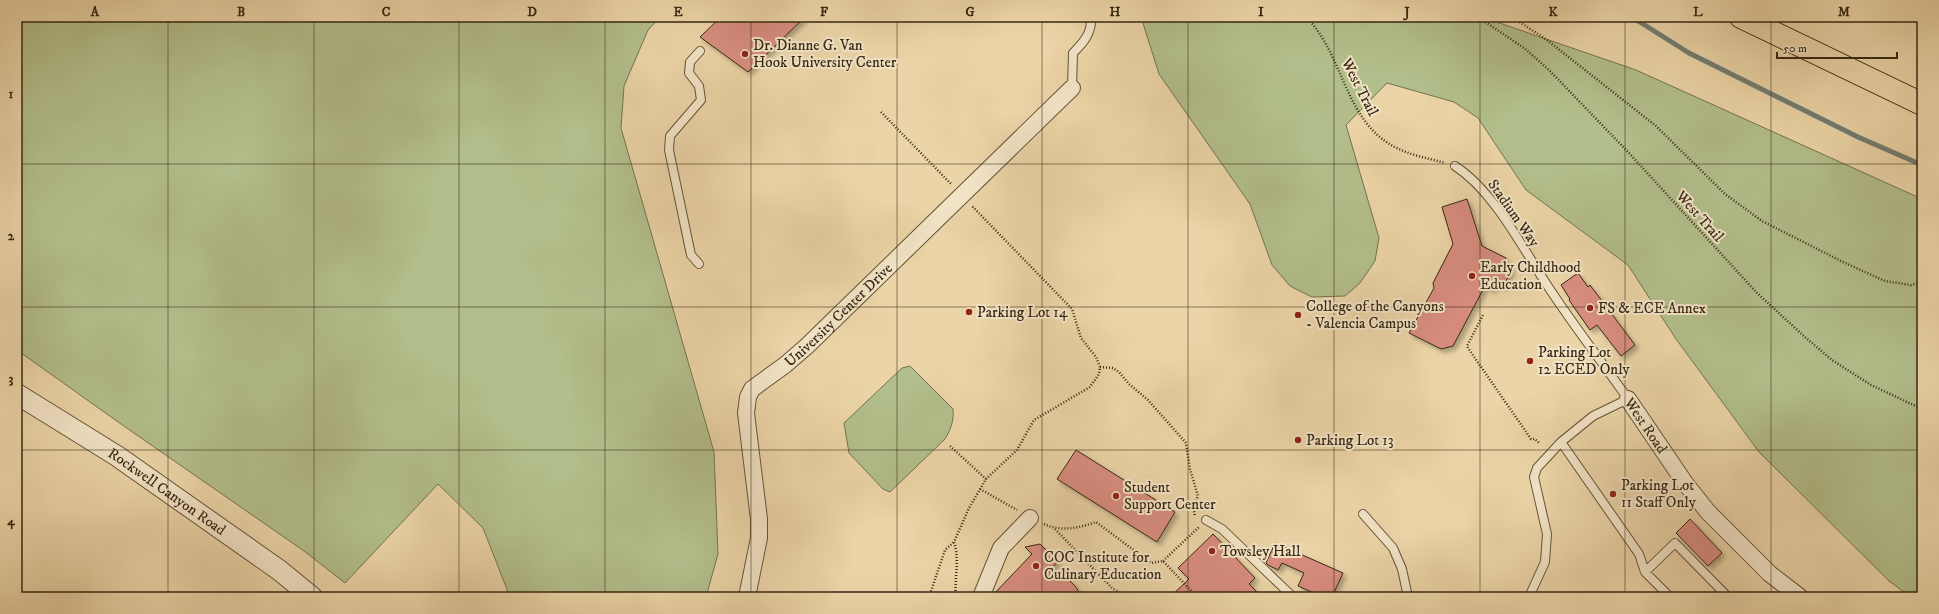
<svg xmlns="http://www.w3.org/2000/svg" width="1939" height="614" font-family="'IM FELL DW Pica',serif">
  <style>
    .green { fill: #b2be8b; stroke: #74734f }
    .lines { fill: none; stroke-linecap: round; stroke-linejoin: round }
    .stream { stroke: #737d72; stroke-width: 5 }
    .building { fill: #d88d7f; stroke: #372813; filter: url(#shadow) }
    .service-casing { stroke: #645338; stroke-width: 10 }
    .minor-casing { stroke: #645338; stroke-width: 18 }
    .tertiary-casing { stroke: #645338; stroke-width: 22 }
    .motorway-casing { stroke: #372813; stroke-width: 24 }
    .path { stroke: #372813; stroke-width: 2.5; stroke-dasharray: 1 2; stroke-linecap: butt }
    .service { stroke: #f2e3c6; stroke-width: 8 }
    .minor { stroke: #f2e3c6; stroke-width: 16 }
    .tertiary { stroke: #f2e3c6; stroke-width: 20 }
    .motorway { stroke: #ebd4a7; stroke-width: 22 }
    .grid { fill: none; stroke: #372813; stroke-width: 1; stroke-opacity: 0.55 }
    .poi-dot { fill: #8f2418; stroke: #f2e3c6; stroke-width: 1.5 }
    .labels { text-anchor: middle; stroke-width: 4; stroke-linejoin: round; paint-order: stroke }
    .poi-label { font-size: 15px; fill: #372813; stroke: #f2e3c6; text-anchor: start }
    .street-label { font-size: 15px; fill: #372813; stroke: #f2e3c6 }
    .neatline { fill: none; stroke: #372813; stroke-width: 1.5 }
    .grid-label { font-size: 13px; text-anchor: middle; font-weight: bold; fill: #372813 }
  </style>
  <defs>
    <filter id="shadow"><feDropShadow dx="3.5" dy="3.5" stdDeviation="2" flood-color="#0004"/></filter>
  </defs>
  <rect width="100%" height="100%" fill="#ebd4a7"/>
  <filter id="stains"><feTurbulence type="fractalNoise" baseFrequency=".005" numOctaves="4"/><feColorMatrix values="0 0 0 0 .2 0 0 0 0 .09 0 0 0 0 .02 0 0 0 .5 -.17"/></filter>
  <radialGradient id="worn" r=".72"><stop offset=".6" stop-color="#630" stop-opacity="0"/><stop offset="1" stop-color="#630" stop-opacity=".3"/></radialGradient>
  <path class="green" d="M17,17H660L648,30L624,86L621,128L714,452L718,554L706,597H510L483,528L438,484L345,583L304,551L121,424L17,350Z
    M1141,17H1482L1636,70L1922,199V597H1911L1889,581L1759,452L1676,339L1628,265L1526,190L1478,118L1454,102L1387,83L1346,125L1379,238L1375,261L1360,283L1345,296L1312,297L1290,286L1272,265L1250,204L1159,74Z
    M910,366L953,409C954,421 951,429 945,439L890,492L883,489L849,453L844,423L902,368Z"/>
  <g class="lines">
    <path class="stream" d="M1632,17L1689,53L1858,137L1922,165"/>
  </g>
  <path class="building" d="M721,17H805L748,72L700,37Z
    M1467,199L1482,246L1506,258L1503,264L1512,269L1503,287L1495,283L1492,290L1485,286L1453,346L1441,349L1409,333L1434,288L1433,283L1453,244L1442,207Z
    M1578,273L1588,287L1590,285L1635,345L1621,356L1597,325L1590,330L1569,300L1570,299L1561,285Z
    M1076,450L1175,512L1157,542L1057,479Z
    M1690,519L1722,553L1708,566L1676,533Z
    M1213,534L1255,578L1249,584L1262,597H1170L1189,579L1178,568Z
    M1275,543L1343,573L1332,597H1323L1298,586L1304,573L1282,563L1278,570L1268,565L1266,563Z
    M1040,544L1058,562L1048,571L1068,579L1076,587L1081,597H991L1032,554L1025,547Z"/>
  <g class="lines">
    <defs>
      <path id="service" d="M1072,88L1073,53C1084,42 1092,33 1091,17
        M1455,166C1494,191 1523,249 1549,288C1574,326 1602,362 1628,399L1593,416L1561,442L1537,468L1534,477L1547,534L1545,562L1529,597
        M699,264L691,255L669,150L670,136L701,100L699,86L689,73L690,62L700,51
        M1561,442L1639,554L1645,572L1670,597
        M1363,514L1393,548L1402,569L1408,597
        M1206,520L1222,529L1293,597
        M1645,572L1675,543L1728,597"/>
      <g id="minor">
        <path id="s1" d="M1628,399L1685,483L1708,512L1770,574L1800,597"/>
        <path id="s2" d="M747,597L759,538V519L746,413L748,397L752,389L785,365L807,346L1072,88"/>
        <path d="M981,597L1001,548L1030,518"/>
      </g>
      <g id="tertiary">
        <path id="s3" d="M17,394L117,456L279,570L312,597"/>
      </g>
      <path id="motorway" d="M1741,17L1922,104"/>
    </defs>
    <use href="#service" class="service-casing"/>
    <use href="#minor" class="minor-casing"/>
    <use href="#tertiary" class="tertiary-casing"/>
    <use href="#motorway" class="motorway-casing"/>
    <path class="path" d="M1306,17C1342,52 1344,115 1388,143C1404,154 1427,158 1445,163
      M1478,17L1524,48L1549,70L1629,153L1756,292L1806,338L1832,360L1871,385L1922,409
      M1512,17L1547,40L1656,126L1725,194L1762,221L1843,262L1885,281L1911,285L1922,282
      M881,112L952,185
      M1483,315L1467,346L1468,348L1531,439H1535L1540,444
      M1100,367L1113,368L1119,372L1129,384L1148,400L1186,443L1190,469L1198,496L1193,506L1195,516
      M950,446L986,479
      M980,489L1017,510
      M1044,524C1061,532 1079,528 1096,522L1151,563L1163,561L1197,597
      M1055,529L1112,588L1127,597
      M1163,561L1199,527
      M929,597L945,550L954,542
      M956,597C954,579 960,560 954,542L969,508L986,479L1017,450L1034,420L1090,387L1099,374L1100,367L1096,357L1081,338L1072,309L972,206"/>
    <use href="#service" class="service"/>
    <use href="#minor" class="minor"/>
    <use href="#tertiary" class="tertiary"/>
    <use href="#motorway" class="motorway"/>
  </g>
  <path class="grid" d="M168,17V597M314,17V597M459,17V597M605,17V597M751,17V597M897,17V597M1042,17V597M1188,17V597M1334,17V597M1480,17V597M1625,17V597M1771,17V597M17,164H1922M17,307H1922M17,450H1922"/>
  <g class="poi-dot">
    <circle cx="745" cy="54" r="4"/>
    <circle cx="1472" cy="276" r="4"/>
    <circle cx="1590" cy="308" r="4"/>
    <circle cx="969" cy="312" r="4"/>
    <circle cx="1298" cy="315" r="4"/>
    <circle cx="1530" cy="361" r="4"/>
    <circle cx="1298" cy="440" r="4"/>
    <circle cx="1613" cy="494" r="4"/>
    <circle cx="1116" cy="496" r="4"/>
    <circle cx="1212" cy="551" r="4"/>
    <circle cx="1036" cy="566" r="4"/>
  </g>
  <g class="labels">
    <g class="poi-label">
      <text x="753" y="50">Dr. Dianne G. Van<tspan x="753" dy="17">Hook University Center</tspan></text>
      <text x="1480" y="272">Early Childhood<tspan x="1480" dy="17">Education</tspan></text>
      <text x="1306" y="311">College of the Canyons<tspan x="1306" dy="17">- Valencia Campus</tspan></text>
      <text x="1598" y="313">FS &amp; ECE Annex</text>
      <text x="977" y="317">Parking Lot 14</text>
      <text x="1538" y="357">Parking Lot<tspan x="1538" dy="17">12 ECED Only</tspan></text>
      <text x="1306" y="445">Parking Lot 13</text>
      <text x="1621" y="490">Parking Lot<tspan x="1621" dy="17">11 Staff Only</tspan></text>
      <text x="1124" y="492">Student<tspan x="1124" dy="17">Support Center</tspan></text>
      <text x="1220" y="556">Towsley Hall</text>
      <text x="1044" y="562">COC Institute for<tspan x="1044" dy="17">Culinary Education</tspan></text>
    </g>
    <g class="street-label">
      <text transform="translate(1360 87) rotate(63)" y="5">West Trail</text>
      <text transform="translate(1514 213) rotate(55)" y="5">Stadium Way</text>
      <text transform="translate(1700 216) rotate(48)" y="5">West Trail</text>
      <text dy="5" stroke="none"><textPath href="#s2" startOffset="325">University Center Drive</textPath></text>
      <text dy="5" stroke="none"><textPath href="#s1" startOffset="32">West Road</textPath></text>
      <text dy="5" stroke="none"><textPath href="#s3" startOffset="179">Rockwell Canyon Road</textPath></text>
    </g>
  </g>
  <rect width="1939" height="614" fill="none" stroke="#ebd4a7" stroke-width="44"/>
  <path d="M1777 52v6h120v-6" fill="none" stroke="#372813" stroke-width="2"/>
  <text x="1783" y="52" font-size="12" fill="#372813" stroke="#f2e3c6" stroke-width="3" paint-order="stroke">50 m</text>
  <rect x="22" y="22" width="1895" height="570" class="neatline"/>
  <g class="grid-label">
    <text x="95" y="16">A</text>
    <text x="241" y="16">B</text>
    <text x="386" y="16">C</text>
    <text x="532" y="16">D</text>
    <text x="678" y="16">E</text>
    <text x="824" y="16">F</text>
    <text x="970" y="16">G</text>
    <text x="1115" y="16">H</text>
    <text x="1261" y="16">I</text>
    <text x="1407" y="16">J</text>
    <text x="1553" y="16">K</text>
    <text x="1698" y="16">L</text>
    <text x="1844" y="16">M</text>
    <text x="11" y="98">1</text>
    <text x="11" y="240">2</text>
    <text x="11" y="383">3</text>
    <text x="11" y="525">4</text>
  </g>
  <rect width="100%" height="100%" filter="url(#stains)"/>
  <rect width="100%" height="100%" fill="url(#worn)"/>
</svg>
